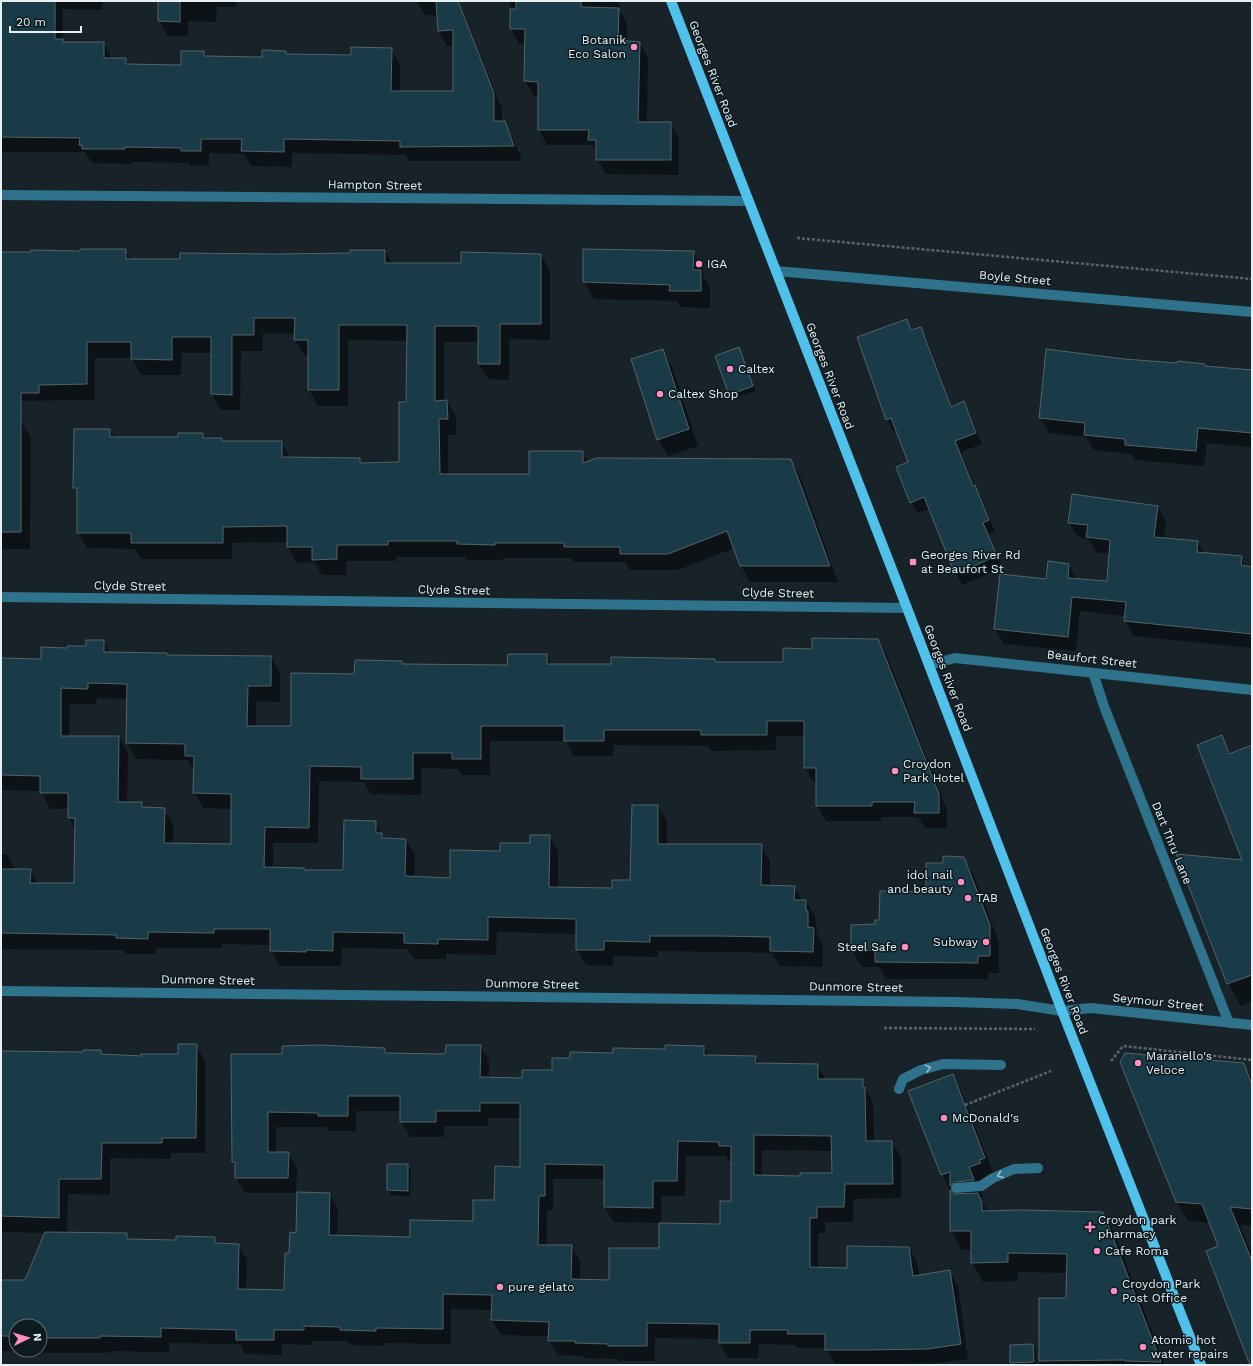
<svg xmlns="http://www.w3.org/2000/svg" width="1253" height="1366" font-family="'Work Sans',sans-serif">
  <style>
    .shadow { fill: #0007; fill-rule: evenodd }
    .building { fill: #193a47; stroke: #556369; fill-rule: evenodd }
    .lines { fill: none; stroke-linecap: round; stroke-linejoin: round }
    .path { stroke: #5a656a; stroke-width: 2.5; stroke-dasharray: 3 2; stroke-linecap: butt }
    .service { stroke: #2f728b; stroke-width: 10 }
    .minor { stroke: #2f728b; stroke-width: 10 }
    .primary { stroke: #50c1ea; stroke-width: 10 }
    .oneway { stroke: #9dbdc9 }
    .poi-dot { fill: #fd8ebf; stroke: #0d1a1f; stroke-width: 1.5 }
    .labels { text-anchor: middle; stroke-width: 3; stroke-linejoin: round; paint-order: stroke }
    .poi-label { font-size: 12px; fill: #e7eff3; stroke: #0d1a1f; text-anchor: start }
    .street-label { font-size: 12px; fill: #e7eff3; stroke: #0d1a1f }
  </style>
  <rect width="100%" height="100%" fill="#172329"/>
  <path class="shadow" d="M1,1H102V10L63,9V41L64,43H103L112,58L126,59L129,65L182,66L204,52L207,57L263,58L286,52L287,55L352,57L391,49L400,64V92H454V46H447L439,31L438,16L425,15L417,1H459L502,109V122H504L513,138L522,161H409L406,155L292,153V167L251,166L244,154L209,153V165L191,166L189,163L133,162V164L92,163L85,152H1Z
    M168,1H236V7H217L216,22L188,21V36H168L159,21Z
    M509,1H619V10L627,24V42L640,43L648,58L647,123H670L679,138V175L606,174L597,159V153L593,145H547L539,130V96H534L525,81L526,44H519L511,29V5Z
    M125,250L131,260H181L275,255L351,254L385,251L392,264H462L541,255L550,271V340L509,339V380L488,379L479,364V342H444V402L447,401L456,417V435H448V475H530L582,452L588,462L790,460L800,476L838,582H750L741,566L734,548L678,570H630L625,562H574L572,558H503V560H467L465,557H396V561H346V575H322L314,562L297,563L288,547V542L232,543V559H141L135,549L87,548L78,532V494L74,487L110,430L115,438H179L203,434L206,439H222L223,442H281L291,458L359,459L362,464L400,463L407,403L408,341L348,340V406H318L309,390V355H304L295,339V334L263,333V351H241L240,410H221L212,394V353H181V375H141L132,358H95V400L1,401V254L32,253V251Z
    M584,250L693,252L703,270V275L710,288V308L680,307L677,301L594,299L584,282Z
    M907,321L913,330L920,328L927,339L952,407L964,403L970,414L982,444L961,452L975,486L981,497L995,532L989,534L1003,568L962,585L956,573L929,509L918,513L911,502L909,462L897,430L893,431L887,420L858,337Z
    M739,348L755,391L733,399L730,394Z
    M662,350L672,367L698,446L668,456L658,439Z
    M1124,360L1178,364L1204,365L1206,367L1252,371V449L1249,447L1207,443L1204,466L1135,460L1131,454L1094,450L1086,437L1049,433L1040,418Z
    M1,421H21L31,438L30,549H1Z
    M1158,507L1166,522L1164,539L1198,542L1204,554L1241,557L1246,567L1252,568V648L1134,636L1125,621L1126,616L1080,611L1076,651L1004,644L995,629L1047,580L1069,565L1077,579L1107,582L1110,554L1096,552L1088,539L1078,537L1069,523Z
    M878,640L887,656L947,810V828H925L918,817H881V821H826L817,805V783H814L805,768V736H776V750L711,751L708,746L613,745V756H574L566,741H490V775H462L458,769L421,768V795L371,794L364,782L319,781L318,843H273V868L303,869L304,871H344L375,822L385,839L406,840L415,855L414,877L451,879L501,852L531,844L549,836L558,852V888L613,889L631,881L658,806L667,821V845H761L770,861V886L794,887L802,901H806L815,917L817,934L823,944L822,967L780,966L772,953L729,952L658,951V957L613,956V966L586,965L577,949V934L497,932L496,955L446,954V959H414L408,949L342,948L341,966H280L271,951V945L222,944V948H156V954H126L124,950L1,949V854H7L16,870H30L38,884H75L76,831L69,818V809H50L41,791L1,790V659L42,660L68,649L87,647L103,641L110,653L166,654L168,656L271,657L280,673V702L256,701V727H292L355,675L401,662L403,665L508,666L546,655L552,665H612L714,660L716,663H784L813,650ZM97,698L127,699V743L136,759L188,760L194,771V793L203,808L232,809V845L173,844V824L164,809L145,808L142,803H127L128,753L119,737H69L70,704H96Z
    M1221,736L1231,755L1252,746V848Z
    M964,858L974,875L999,943V973H988V979H886L879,967H862L852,950L880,921L927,893L944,864Z
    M1252,862V1002L1241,1006L1228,983Z
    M196,1045L205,1061V1153H171L170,1159L110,1158V1195L68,1194L67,1233L126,1234L130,1240L177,1241L214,1238L218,1244L238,1245L247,1260L246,1290L285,1291L290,1254L297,1234L330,1194L338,1209L337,1237L411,1238L474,1222L495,1201L521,1168V1118H488V1126H444V1137H410L401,1122V1111H356V1131H328L326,1127H276V1153H288L297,1168L296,1193H245L236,1178V1167L233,1162L283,1055L385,1049L388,1054L446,1055L480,1046L489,1061V1079H523L553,1071L571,1059L614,1054L704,1047L709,1056L755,1057L759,1064L817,1065L826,1080H862L873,1103L874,1142H892L901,1157V1198L853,1199V1222H825V1233H818V1268L848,1269L909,1248L917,1263L919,1276L950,1272L958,1286L968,1359L937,1363L876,1365L835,1364L826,1348H797L795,1345L759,1344L758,1358H728L720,1343V1339L655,1338V1361H618L617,1359L585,1358L583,1356L558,1355L549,1340V1336L501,1335L492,1320V1310L451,1309V1344L384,1343V1346L350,1345L347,1341H312V1345L282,1344V1355L245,1354L240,1344L169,1343V1352L108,1351V1353H37L36,1351H1V1281H26L46,1233L1,1232V1052L84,1053L101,1051L103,1055L142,1057L179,1055ZM762,1150L832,1151L833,1174L801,1177L762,1176ZM686,1156H726L728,1161H732V1202L721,1225L661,1224V1196H685ZM553,1179H605V1207L613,1222L660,1223V1249L610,1281L580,1280V1261L571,1246H547V1211L553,1210ZM16,1326H40V1350H16Z
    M1244,1064L1252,1078V1226L1240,1225L1252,1255V1365L1220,1247L1210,1223L1188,1221L1177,1202Z
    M953,1075L962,1092L994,1175L978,1185L983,1197H980L988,1212H1102L1114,1232L1165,1365H1042L1040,1361L1067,1299V1273L1018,1272V1281L983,1282L972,1262V1250H962L951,1231L952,1195L957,1196L954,1191L951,1192L942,1174Z
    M388,1165H407L411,1170L410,1196L391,1195L388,1190Z
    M1033,1345L1036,1351V1365H1013L1011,1362Z"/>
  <path class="building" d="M1,1H55V39H63V42H104V58H126V64L181,65V51H204V56L262,57V50L286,51V54L351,55V47L392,48L391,91H453V30L438,31L436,1H458L494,93V121H505L514,146L400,147V141L284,139V152L241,151L242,139H201V151H181V148L125,147V149H82V145H79L80,138L1,137Z
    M158,1H180V22L158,21Z
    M516,1H581V7L619,8L618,40L640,42L638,122H671V160H596V140H588L589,130H538V82L524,81L525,29H510V9H516Z
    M80,249H126V259H180V253L275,254L350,253V250H385V263H461V252L541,254V324H500V364H478V326H435V401L447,400L448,419H439L440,474H529V451H583V463L597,458L791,459L830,566H740L727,531L668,554H620V547H564V543H495V545L457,544V541H388V545H337V559L312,560V547H287V526L223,527V543H131V533H77V488H73L74,429H110V437H178V433H203V438H222V441H282V457L360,458V463L399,462V402H406L407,325H339V390H308V340H294L295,318H254V335H232V395L211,394V337H172V360L131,359V342H87V384L39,385V393H21V532H1V252H31V250L80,251Z
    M583,249L694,251L693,270H701V291H669L670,285L583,282Z
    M907,319L911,330L921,327L951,407L964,401L976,433L955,441L973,486L975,485L989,520L983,523L997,556L955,574L924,497L910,503L896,467L908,462L891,418L886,420L857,337Z
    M739,347L753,386L729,395L715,356Z
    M663,349L689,429L657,440L631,359Z
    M1046,349L1124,359L1177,363L1178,361L1205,364V366L1252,370V433L1198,428L1196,451L1125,445V439L1084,435L1085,423L1039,418Z
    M1072,494L1158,506L1154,537L1198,541L1197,552L1242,556L1241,565L1252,567V634L1124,621L1126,602L1072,597L1068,637L994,629L1000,574L1046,579L1048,561L1069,564L1068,578L1107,581L1110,540L1086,537L1088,525L1068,523Z
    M812,638L878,639L939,794V813H914L915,802H872V806H816V768H804V721H767V735H701V730H604V741H564V726H481V759H452V753H413V779H361V767L310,766L309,828L265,827L264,867L304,868V870H343L344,820L376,821V833H382V838L406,839L405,876L450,878V850L500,851V843H530V835H550L549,887L612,888V880H630L632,805H658V844H762L761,885L795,886L794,900H806V911H808V927L814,928L813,952L770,951V937L720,936H650V942L604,941V950H576V919L488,917V940L438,939V944L404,943V933L333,932V951L306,950V952L270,951V929H214V933L148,932V939L116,938V935L1,933V869H31L30,883H74L75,818H68V793H40V776L1,775V658L41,659V647L67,648V646H86V640H104V652L167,653V655L271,656V686H248L247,726H291V673L354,674L355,660L402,661V664L507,665L508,654H547V664H611V657L715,659V662H783V648L812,649ZM88,683L127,684L126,743L185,744V756H194L193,793L231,794V844L164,843L165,808L142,807V802H118L119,736H61V688L88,689Z
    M1222,735L1229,754L1252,745V975L1227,984L1176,854L1242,860L1197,745Z
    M943,856L964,857L990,925V956H978V963L875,962V950H851V925L875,924V920H879L880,891L926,892V863H943Z
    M178,1044H197L196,1138H162V1143H102L101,1179H59V1218L1,1216V1051L83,1052V1050H101V1054L141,1056V1054H178Z
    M319,1045L385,1048V1053L445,1054L446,1045H481L480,1077L522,1078V1070H552V1058H570V1052L613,1053V1048L665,1049V1045L704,1046V1055L756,1056L755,1063L818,1064V1079H863V1087H865L866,1141H892L893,1184H845L844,1207H817V1218H810V1267L847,1268V1246L909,1247L913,1276L950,1270L961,1344L928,1349L867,1350H825V1334H787L788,1330H750V1343H719V1324L647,1323V1346H608V1344L575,1343V1341H548L549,1322L491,1320L492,1295L443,1294V1329L376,1328V1331L340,1330V1327L304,1326V1330H274V1340H236V1330L161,1328V1337L100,1336V1338H40V1326H16V1336H1V1280H25L45,1232L127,1233V1239L176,1240V1236L215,1237V1243L239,1244L238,1289L284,1290L285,1253H289L290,1232L296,1233L297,1192L330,1193L329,1235L410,1237V1220L473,1221V1200H494L495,1166L520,1167V1103H480V1111H436V1122H400V1096H348V1116H318V1113L268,1112V1152H289L288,1178H235V1162H232L231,1054H282V1046ZM754,1135L831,1136L832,1173H800V1176L754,1175ZM678,1141L719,1142V1146H731V1201H720V1224L659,1223V1248H609V1280L571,1279L572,1245H538L539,1196H545V1164L604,1165V1207L653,1208V1181H677Z
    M1125,1053L1244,1063L1252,1085V1209L1230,1207L1252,1261V1365H1250L1206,1251L1218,1246L1202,1204L1176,1202L1120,1062Z
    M953,1074L985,1158L979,1160L981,1163L969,1167L974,1180L955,1182L950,1186V1172L941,1175L908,1091Z
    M387,1164H408V1191L387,1190Z
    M950,1190L953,1194H956L978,1193L982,1204V1211L1021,1210L1103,1212L1161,1362L1125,1361V1360L1039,1361V1298H1066L1067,1254L1008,1253V1262L971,1263V1231H950Z
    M1033,1344L1034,1362L1010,1363V1345Z"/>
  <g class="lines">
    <path class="path" d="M797,238L1252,279
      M884,1028L1035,1029
      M1111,1061L1123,1046L1252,1060
      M965,1105L1051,1071"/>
    <path class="service" d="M899,1089L903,1079L921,1070L943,1064L1001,1065
      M956,1188L981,1186L993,1178L1014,1169L1038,1168"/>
    <path class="minor" d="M1,195L748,201
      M776,271L1252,312
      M1,597L907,608
      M929,665L955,658L1252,690
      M1093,673L1105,709L1229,1023
      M1,991L956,1002L1017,1004L1062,1011L1091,1008L1252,1025"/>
    <path class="primary" d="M671,1L907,608L1062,1011L1201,1365"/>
  </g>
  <defs><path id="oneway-chevron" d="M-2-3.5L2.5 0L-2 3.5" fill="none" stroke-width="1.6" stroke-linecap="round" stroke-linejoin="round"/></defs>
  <g class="oneway">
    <use href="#oneway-chevron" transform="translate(928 1068) rotate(-15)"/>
    <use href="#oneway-chevron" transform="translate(1000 1175) rotate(158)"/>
  </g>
  <g class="poi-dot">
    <circle cx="634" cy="47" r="4"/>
    <circle cx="699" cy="264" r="4"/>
    <circle cx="730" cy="369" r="4"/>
    <circle cx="660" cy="394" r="4"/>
    <rect x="909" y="558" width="8" height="8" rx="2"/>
    <circle cx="895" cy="771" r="4"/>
    <circle cx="961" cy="882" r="4"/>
    <circle cx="968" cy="898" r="4"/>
    <circle cx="986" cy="942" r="4"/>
    <circle cx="905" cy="947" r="4"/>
    <circle cx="1138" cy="1063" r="4"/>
    <circle cx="944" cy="1118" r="4"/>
    <path d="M1088 1221h4v4h4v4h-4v4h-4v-4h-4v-4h4z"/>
    <circle cx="1097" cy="1251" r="4"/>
    <circle cx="500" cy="1287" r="4"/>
    <circle cx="1114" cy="1291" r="4"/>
    <circle cx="1143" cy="1347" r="4"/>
  </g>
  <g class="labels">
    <g class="poi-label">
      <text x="626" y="44" text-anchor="end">Botanik<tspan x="626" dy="14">Eco Salon</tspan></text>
      <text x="707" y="268">IGA</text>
      <text x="738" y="373">Caltex</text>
      <text x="668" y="398">Caltex Shop</text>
      <text x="921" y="559">Georges River Rd<tspan x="921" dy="14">at Beaufort St</tspan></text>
      <text x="903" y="768">Croydon<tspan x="903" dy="14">Park Hotel</tspan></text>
      <text x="953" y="879" text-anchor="end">idol nail<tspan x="953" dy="14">and beauty</tspan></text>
      <text x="976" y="902">TAB</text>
      <text x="978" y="946" text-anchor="end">Subway</text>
      <text x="897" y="951" text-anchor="end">Steel Safe</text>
      <text x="1146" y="1060">Maranello's<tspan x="1146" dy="14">Veloce</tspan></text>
      <text x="952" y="1122">McDonald's</text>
      <text x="1098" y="1224">Croydon park<tspan x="1098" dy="14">pharmacy</tspan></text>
      <text x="1105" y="1255">Cafe Roma</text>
      <text x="1122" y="1288">Croydon Park<tspan x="1122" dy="14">Post Office</tspan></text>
      <text x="508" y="1291">pure gelato</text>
      <text x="1151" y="1344">Atomic hot<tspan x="1151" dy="14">water repairs</tspan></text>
    </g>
    <g class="street-label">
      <text transform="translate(713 74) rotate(69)" y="4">Georges River Road</text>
      <text transform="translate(375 185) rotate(1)" y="4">Hampton Street</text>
      <text transform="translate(1015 278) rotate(5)" y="4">Boyle Street</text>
      <text transform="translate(830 376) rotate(69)" y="4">Georges River Road</text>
      <text transform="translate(130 586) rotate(1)" y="4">Clyde Street</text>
      <text transform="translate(454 590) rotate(1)" y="4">Clyde Street</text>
      <text transform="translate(778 593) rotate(1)" y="4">Clyde Street</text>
      <text transform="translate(1092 659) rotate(6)" y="4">Beaufort Street</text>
      <text transform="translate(948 678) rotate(69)" y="4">Georges River Road</text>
      <text transform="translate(1172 843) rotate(68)" y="4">Dart Thru Lane</text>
      <text transform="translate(208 980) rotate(1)" y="4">Dunmore Street</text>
      <text transform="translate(1064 981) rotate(69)" y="4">Georges River Road</text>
      <text transform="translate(532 984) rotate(1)" y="4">Dunmore Street</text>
      <text transform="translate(856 987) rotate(1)" y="4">Dunmore Street</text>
      <text transform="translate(1158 1002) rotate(6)" y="4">Seymour Street</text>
    </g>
  </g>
  <rect width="1253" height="1366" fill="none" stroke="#e7eff3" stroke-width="4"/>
  <g transform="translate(28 1338) rotate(85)"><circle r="19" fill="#0d1a1f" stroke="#646f74"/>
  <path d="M0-3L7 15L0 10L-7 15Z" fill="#fd8ebf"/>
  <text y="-6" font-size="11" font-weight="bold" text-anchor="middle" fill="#e7eff3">N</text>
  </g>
  <path d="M10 26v6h71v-6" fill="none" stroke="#e7eff3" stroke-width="2"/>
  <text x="16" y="26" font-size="12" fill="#e7eff3" stroke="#0d1a1f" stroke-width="3" paint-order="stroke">20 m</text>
</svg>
